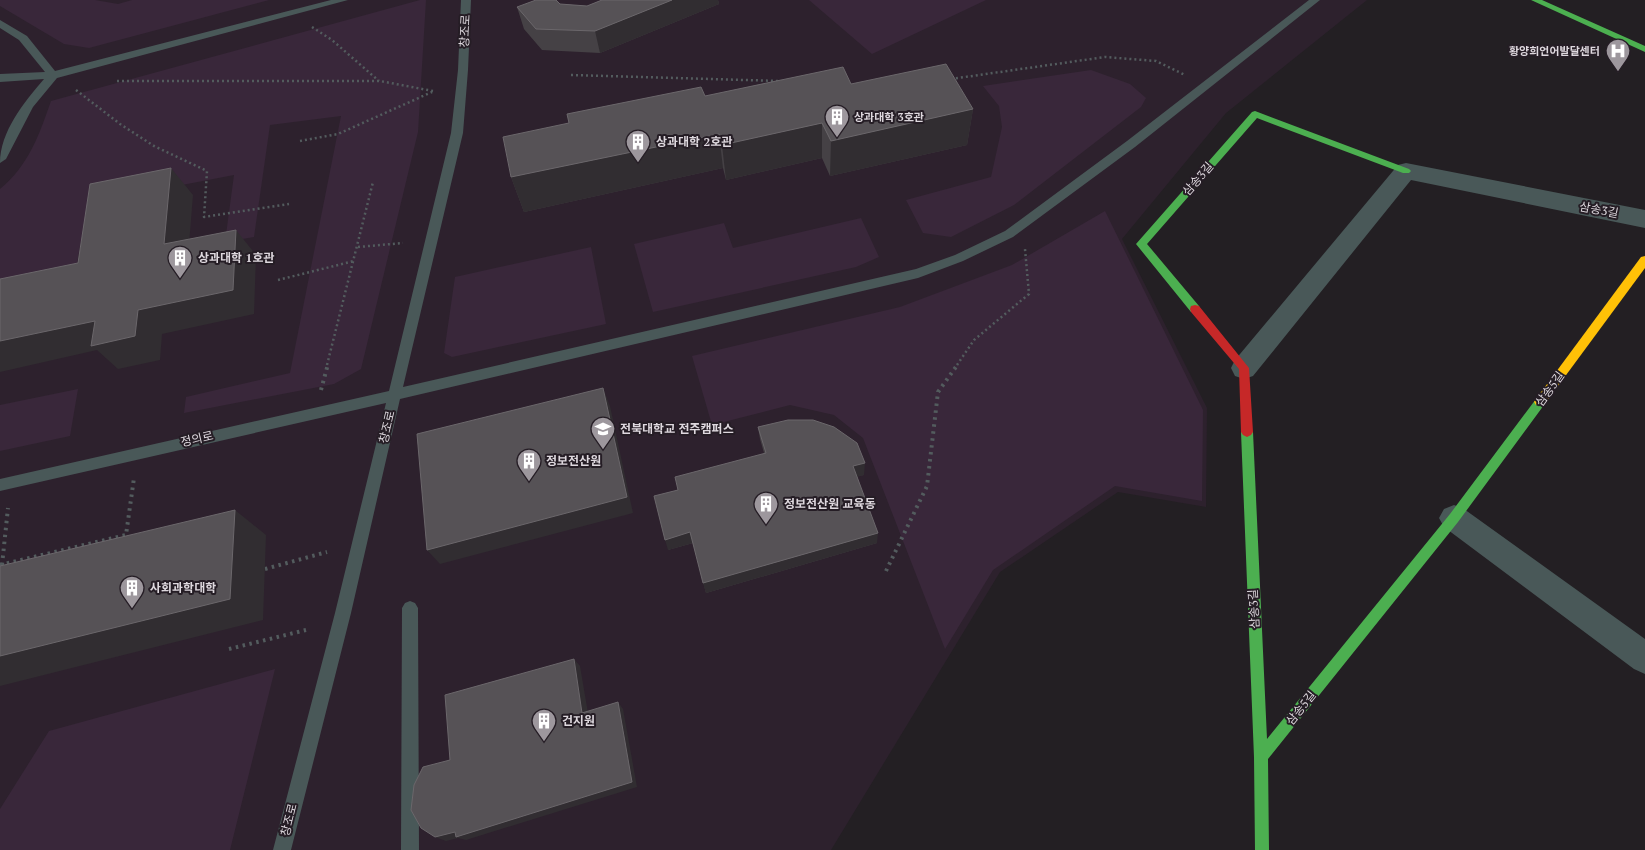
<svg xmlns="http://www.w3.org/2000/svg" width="1645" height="850" font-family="'PT Serif','Noto Sans KR',serif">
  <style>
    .built { fill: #2d212d }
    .green { fill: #39273a }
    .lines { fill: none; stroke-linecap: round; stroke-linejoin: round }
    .path-far1 { stroke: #535c5e; stroke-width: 2.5; stroke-dasharray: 2 3; stroke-linecap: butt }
    .path { stroke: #535c5e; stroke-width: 4; stroke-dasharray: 2.5 4.5; stroke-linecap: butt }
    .lane { fill: #495858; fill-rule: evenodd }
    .street { fill: #495858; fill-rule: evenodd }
    .fast { fill: #4caf50; fill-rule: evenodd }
    .slow { fill: #ffc107; fill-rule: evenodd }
    .jam { fill: #c62828; fill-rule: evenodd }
    .wall { fill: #454145 }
    .shaded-wall { fill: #312d31 }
    .building { fill: #565256; stroke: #6b676b }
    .labels { text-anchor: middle; stroke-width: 4; stroke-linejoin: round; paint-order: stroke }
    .far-poi-label { font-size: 11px; font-weight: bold; fill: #ded8de; stroke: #251d25; text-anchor: end }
    .street-label { font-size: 12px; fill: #ded8de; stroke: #251d25 }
    .poi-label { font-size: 12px; font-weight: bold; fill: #ded8de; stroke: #251d25; text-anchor: start }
  </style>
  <rect width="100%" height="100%" fill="#231f23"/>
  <path class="built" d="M0,0H1367L1226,113L1122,239L1207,408L1206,507L1118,492L1000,572L831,850H0Z"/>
  <path class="green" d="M0,0H95L118,4L132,0H269L89,48L64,44L0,6Z
    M420,0H426L418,132L361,369L334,384L184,413L186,397L290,373L341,116L270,125L254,237L225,242L234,175L88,203L73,285L0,300V189C29,165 39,135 51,101Z
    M809,0H986L872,54Z
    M1091,70L1130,84L1146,98L1141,107L1014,205L951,237L923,233L906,200L991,177L1002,127L999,106L983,86Z
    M1105,211L1203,410L1202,501L1115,486L993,570L945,649L863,438L834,415L790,405L712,425L692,356L900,307L1012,265Z
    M861,218L879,257L856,267L653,312L634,244L724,223L733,248Z
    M591,247L606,324L452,357L444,353L455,277Z
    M78,389L70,436L0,451V405Z
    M275,669L230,850H0V809L49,731Z"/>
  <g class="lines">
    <path class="path-far1" d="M312,27L332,40L379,81
      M571,75L780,81
      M951,79L1105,57L1156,61L1185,75
      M117,81H380L433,91
      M76,90L120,124L154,146L207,171L204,217L289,204
      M300,141L338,134L432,92
      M358,247L403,243
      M278,280L354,261
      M327,365L373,182
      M957,365L974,340L1029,294L1025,249"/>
    <path class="path" d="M321,390L328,364
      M0,565L126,535L134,478
      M2,565L8,508
      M265,569L327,552
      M886,571L927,486L938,392L958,364
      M229,649L306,630"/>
    <path class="lane" d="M331,0H348L57,78L33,107L6,159L0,163C0,132 24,102 44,79L0,82V74L45,72L19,40L0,28V20L27,36L55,71Z
      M461,0H471L468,70L463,133L403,387L916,269L955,255L1005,231L1127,141L1309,0H1320L1135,147L1013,237L963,261L918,278L400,399L351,613L291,850H273L335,613L386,403L0,491V479L389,391L451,133L458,70Z
      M410,601L415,603L418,608L419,850H401L402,608L405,603Z"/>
    <path class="street" d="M1406,163L1645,210V228L1411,180L1253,376L1244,379L1235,376L1231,368L1235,360L1398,165Z
      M1454,505L1464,509L1645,639V674L1634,669L1444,527L1439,518L1444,509Z"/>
    <path class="fast" d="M1531,0H1542L1645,46V52Z
      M1255,111L1409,169L1411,171L1409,173H1403L1257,118L1147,244L1199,306L1200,309L1199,312H1191L1136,244L1252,112Z
      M1540,397L1544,399L1546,402L1544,405L1458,522L1268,759L1269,850H1255L1254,757L1241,432L1243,429L1247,427L1251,429L1253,432L1267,739L1450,514L1536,399Z"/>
    <path class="slow" d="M1645,256V268L1544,405H1536L1534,402L1536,399L1641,257Z"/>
    <path class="jam" d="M1195,305L1199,306L1249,368L1253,432L1251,435L1247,437L1243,435L1241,432L1239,369L1191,312L1190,309L1191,306Z"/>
  </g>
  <path class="wall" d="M602,0H718L719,4L600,53L542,50L524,29L517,7L560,4L587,6Z
    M851,84L973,109L967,145L830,176L822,158L726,180L723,168L524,212L511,177Z
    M758,427L864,475L857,476L877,543L706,593L693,543L668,550L764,453L760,439Z"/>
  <path class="shaded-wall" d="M672,0H718L719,4L600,53L595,31Z
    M973,109L967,145L830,176L831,141Z
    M822,123V158L726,180L722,145Z
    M719,134L723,168L524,212L511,177Z
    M171,168L193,195L187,270L164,244Z
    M236,230L256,255L254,314L162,334L160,360L118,369L97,350L0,372V341L138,310Z
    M603,388L610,406L633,513L440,564L427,550Z
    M865,463L864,475L853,478V466Z
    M235,510L266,535L263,620L0,686V656Z
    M690,532L693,543L668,550L665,540Z
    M878,533L877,543L706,593L703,583Z
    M574,659L580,666L589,719L582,713Z
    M618,702L623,709L637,787L466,840L458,838L446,841L435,837L455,832Z"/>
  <path class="building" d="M536,0H556L560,4L587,6L602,0H672L595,31L536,29L517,7Z
    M946,64L973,109L831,141L822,123L722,145L719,134L511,177L503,137L569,123L567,114L701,87L705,96L843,67L851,84Z
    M171,168L164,244L236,230L233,290L138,310L135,336L91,346L95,321L0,341V279L78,263L90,184Z
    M603,388L627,497L427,550L417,434Z
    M788,420H813L834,427L857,443L865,463L853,466L878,533L703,583L690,532L665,540L654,496L678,490L675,477L766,453L758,427Z
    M235,510L230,599L0,656V566Z
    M574,659L582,713L618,702L632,782L456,837L455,832L435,837L421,828L411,810L414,785L423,767L450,760L445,695Z"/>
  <defs>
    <symbol id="hospital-pin" viewBox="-11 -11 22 30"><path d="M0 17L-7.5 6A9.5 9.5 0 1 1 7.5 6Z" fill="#9d979d" stroke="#251d25"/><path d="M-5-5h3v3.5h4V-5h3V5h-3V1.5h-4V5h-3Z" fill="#fff"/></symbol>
    <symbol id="building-pin" viewBox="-11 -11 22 30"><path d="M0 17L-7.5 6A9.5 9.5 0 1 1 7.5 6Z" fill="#9d979d" stroke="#251d25"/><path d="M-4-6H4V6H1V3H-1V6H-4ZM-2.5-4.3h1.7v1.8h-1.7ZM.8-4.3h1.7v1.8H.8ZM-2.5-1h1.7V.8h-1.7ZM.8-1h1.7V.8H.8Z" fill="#fff"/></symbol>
    <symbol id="university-pin" viewBox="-11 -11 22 30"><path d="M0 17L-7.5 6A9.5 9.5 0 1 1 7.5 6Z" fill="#9d979d" stroke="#251d25"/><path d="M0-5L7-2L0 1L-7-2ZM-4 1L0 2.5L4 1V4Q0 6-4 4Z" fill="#fff"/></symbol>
  </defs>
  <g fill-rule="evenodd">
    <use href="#hospital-pin" x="1604" y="37" width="28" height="38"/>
    <use href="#building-pin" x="823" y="103" width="28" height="38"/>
    <use href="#building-pin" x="624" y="128" width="28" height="38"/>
    <use href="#building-pin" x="166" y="244" width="28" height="38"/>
    <use href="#university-pin" x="589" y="415" width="28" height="38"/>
    <use href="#building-pin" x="515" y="447" width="28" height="38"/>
    <use href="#building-pin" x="752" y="490" width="28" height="38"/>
    <use href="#building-pin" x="118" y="574" width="28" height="38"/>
    <use href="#building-pin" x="530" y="707" width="28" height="38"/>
  </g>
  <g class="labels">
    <g class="far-poi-label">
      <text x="1600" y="55">황양희언어발달센터</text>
      <text x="854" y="121" text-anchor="start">상과대학 3호관</text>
    </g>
    <g class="street-label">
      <text transform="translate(465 31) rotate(-87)" y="4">창조로</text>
      <text transform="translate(1198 179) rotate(-49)" y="4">삼송3길</text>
      <text transform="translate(1599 210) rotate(11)" y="4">삼송3길</text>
      <text transform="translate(1550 389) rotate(-54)" y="4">삼송5길</text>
      <text transform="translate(387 427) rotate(-77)" y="4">창조로</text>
      <text transform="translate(197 439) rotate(-13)" y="4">정의로</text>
      <text transform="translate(1254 609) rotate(-93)" y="4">삼송3길</text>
      <text transform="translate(1301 708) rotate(-51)" y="4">삼송5길</text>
      <text transform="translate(289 820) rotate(-76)" y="4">창조로</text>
    </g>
    <g class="poi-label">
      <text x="656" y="146">상과대학 2호관</text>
      <text x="198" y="262">상과대학 1호관</text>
      <text x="620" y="433">전북대학교 전주캠퍼스</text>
      <text x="546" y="465">정보전산원</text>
      <text x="784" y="508">정보전산원 교육동</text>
      <text x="150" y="592">사회과학대학</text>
      <text x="562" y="725">건지원</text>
    </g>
  </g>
</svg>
